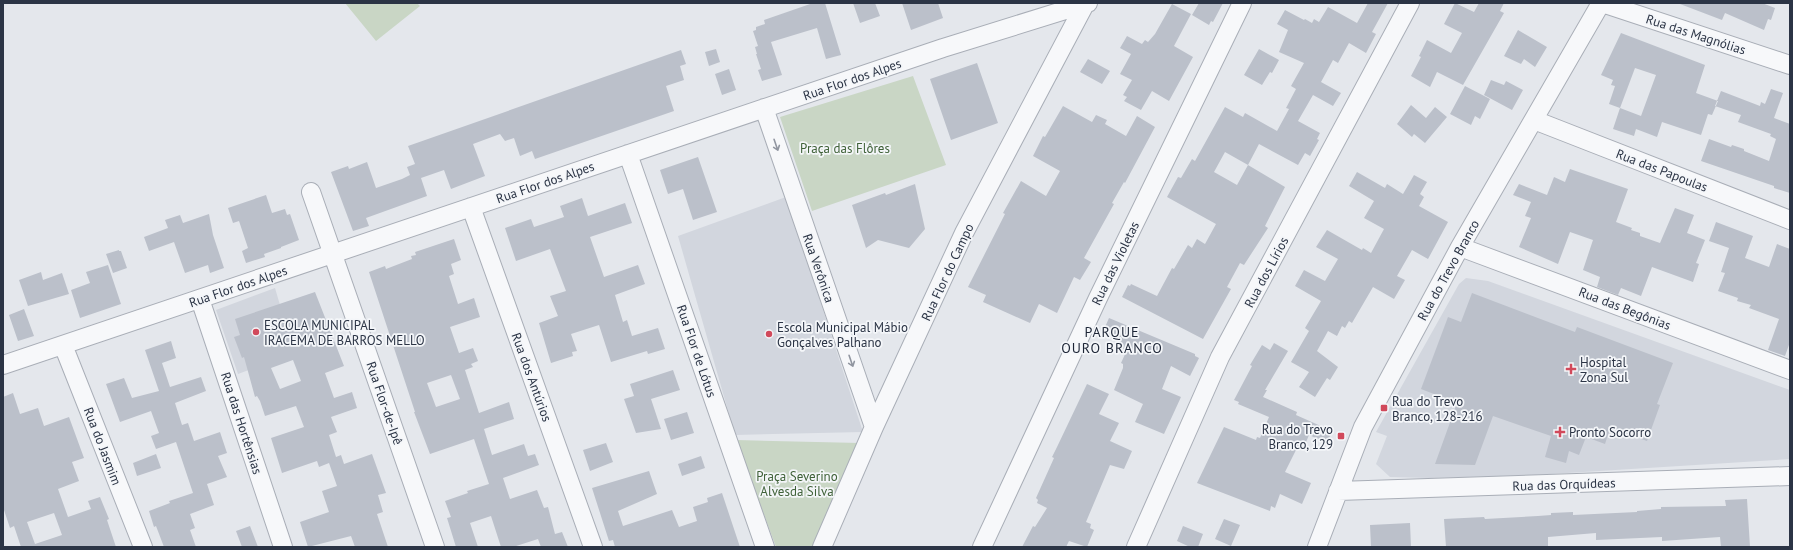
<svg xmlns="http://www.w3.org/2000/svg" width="1793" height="550" font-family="'PT Sans',sans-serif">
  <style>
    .built { fill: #d2d6de }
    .green { fill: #c9d6c5 }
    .building { fill: #bbc0ca; fill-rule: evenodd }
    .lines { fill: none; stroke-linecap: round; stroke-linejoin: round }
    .street-casing { stroke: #a9aeb7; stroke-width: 20 }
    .street { stroke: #f7f8fa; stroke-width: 18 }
    .oneway { stroke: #9196a0 }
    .poi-dot { fill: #d1495b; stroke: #f4f6f9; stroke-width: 1.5 }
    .labels { text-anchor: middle; stroke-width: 3.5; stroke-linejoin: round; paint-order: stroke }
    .street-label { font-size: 13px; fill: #2b3445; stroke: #f4f6f9 }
    .park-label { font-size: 13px; fill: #3f6138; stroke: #f4f6f9 }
    .poi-label { font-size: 13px; fill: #2b3445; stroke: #f4f6f9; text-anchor: start }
    .neighbourhood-label { font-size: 14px; letter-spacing: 1px; fill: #1d2536; stroke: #f4f6f9 }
  </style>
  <rect width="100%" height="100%" fill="#e4e7ec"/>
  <path class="built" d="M786,197L863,432L735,435L678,236Z
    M1466,278L1488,281L1790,390V459L1535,475L1430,478L1390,477L1376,464L1387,436L1376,432L1459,284Z
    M275,288L294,353L238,374L216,310Z"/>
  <path class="green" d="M345,3H417L420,6L376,41Z
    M913,76L946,165L812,211L780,117Z
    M736,440L860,443L816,547H776Z"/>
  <path class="building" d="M813,3H825L841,55L826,59L817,28L771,42L782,75L762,81L758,70L761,69L756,54H757L755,47L758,46L753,31L756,30V27L765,24L764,20Z
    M853,3H875L880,16L860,23Z
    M902,3H938L943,18L911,30Z
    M1199,3H1223L1213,22L1211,21L1209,25L1192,15Z
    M1368,3H1388L1372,32L1376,34L1366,53L1349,43L1338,63L1333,60L1321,82L1341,93L1333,106L1313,95L1298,121L1320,133L1317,139L1319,140L1310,156L1305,153L1298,165L1259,144L1248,165L1285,187L1265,226L1268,228L1244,265L1240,263L1227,287L1231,289L1203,339L1122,297L1128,285L1130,286L1131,284L1157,296L1172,268L1174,269L1188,245L1192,248L1197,239L1205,244L1216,224L1167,197L1178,177L1181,178L1192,159L1195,161L1225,107L1243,117L1245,113L1277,131L1289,109L1286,108L1296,89L1291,86L1304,63L1279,52L1288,30L1277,24L1285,10L1304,20L1305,19L1312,23L1314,19L1319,22L1328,7L1357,23ZM1225,152L1248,165L1237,185L1214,172Z
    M1455,3L1474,12L1479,3H1504L1500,11L1504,13L1463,85L1437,72L1430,87L1411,76L1421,57L1419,56L1427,40L1451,53L1462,33L1444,24Z
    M1680,3H1762L1775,8L1771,20L1768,19L1764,30L1725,13L1722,20L1680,4Z
    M1172,4L1191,14L1174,46L1193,57L1169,101L1152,91L1141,110L1124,101L1127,97L1123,95L1132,80L1120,74L1131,54L1120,48L1127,36L1142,44L1145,40L1148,42L1155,34Z
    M1518,30L1547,47L1535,67L1524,59L1521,64L1504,56Z
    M1621,33L1705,65L1696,93L1718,101L1712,115L1708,114L1701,135L1662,122L1657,137L1636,129L1634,136L1613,129L1620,108L1641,116L1656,75L1635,68L1620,108L1609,104L1615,86L1611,85L1613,80L1601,75Z
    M716,49L720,62L709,66L705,52Z
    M1259,49L1279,60L1272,73L1270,72L1262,85L1244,75Z
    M681,50L686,64L680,66L684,80L666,86L674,111L535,159L532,151L520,156L514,138L505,141L500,134L473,144L485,176L451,189L444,170L421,178L427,196L366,218L369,226L353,231L331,172L348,166L349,169L367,162L376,188L402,179L410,175L407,167L415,164L408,146Z
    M1088,59L1110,71L1102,84L1080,72Z
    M977,63L998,123L951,140L930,79Z
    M729,69L736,90L722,95L715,74Z
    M1491,80L1504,85L1506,81L1523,90L1512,110L1484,95Z
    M1465,86L1490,99L1480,119L1475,116L1471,125L1450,114Z
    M1771,89L1783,93L1774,118L1790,124V193L1774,188V186L1701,161L1709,139L1731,147L1732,145L1744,149V151L1769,161L1776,139L1770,136L1771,134L1738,122L1741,115L1715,106L1721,91L1760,106L1761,102L1765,104Z
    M1411,105L1426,118L1435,107L1447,117L1425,143L1414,134L1412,137L1397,124Z
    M1063,106L1092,122L1096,115L1107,120L1105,124L1126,136L1137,116L1155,127L1125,183L1124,182L1112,203L1114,204L1084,258L1091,262L1080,280L1074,277L1057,313L1039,304L1030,323L983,302L986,295L968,287L1005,214L1003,213L1021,181L1046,196L1060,171L1033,156L1043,136L1045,137Z
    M698,157L717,212L693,220L683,189L668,194L660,170Z
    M1570,169L1628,189L1616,222L1632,228L1631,230L1640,233V236L1660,243L1675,208L1694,215L1687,233L1705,240L1696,263L1699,264L1693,282L1652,267L1641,296L1621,288L1618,295L1597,287L1600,277L1583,270L1593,240L1570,232L1558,264L1519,247L1531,218L1525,216L1531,202L1513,195L1519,184L1547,195L1554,177L1565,182Z
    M1357,172L1385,188L1387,184L1403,194L1414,175L1427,182L1420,194L1424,197L1419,206L1448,222L1428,259L1412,250L1397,276L1405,280L1394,299L1373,287L1352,323L1349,321L1345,328L1342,326L1337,336L1328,331L1317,351L1338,367L1330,380L1327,378L1315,397L1299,387L1309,372L1291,362L1309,331L1305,328L1321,301L1295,286L1304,270L1325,281L1338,259L1316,247L1327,230L1362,250L1363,248L1371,253L1384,229L1364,218L1374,201L1349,186Z
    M915,184L925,229L909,248L878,240L866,248L852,205L885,193L886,195Z
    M266,195L272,213L285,209L287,215L290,214L299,240L281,247V248L264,254L265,257L246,263L242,251L248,248L239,221L233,223L228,208Z
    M582,198L588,216L625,203L632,223L590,237L604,277L638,265L645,284L615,295L623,322L627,320L632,336L658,328L665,349L648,354L647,351L611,362L599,325L571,334L577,351L572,352L573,356L551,363L539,323L558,316L550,296L566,291L550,249L516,261L505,228L531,219L534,227L564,217L560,206Z
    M209,214L213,235L224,268L210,273L208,265L185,273L174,242L149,251L144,237L168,228L165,220L180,215L183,223Z
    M1716,222L1753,236L1745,258L1769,267L1777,244L1790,249V342L1785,356L1768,350L1779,319L1749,308L1751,305L1737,301L1738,298L1718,291L1725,273L1721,272L1729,248L1709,241Z
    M454,239L461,260L451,264L454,274L449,276L458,304L474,298L480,317L450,327L459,353L473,348L478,361L471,364L473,367L465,370L479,413L509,402L514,419L484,429L492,455L524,444L528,456L535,454L539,465L503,478L510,499L537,490L544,508L548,507L555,534L562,532L568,547H541L538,539L513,547H501L491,516L470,523L478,547H456L447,518L451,517L445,501L468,493L467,491L489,484L474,439L430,454L414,412H415L369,272L385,266L386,269L412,259L411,256L416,255L415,252ZM451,375L460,399L436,407L427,383Z
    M119,250V251H121L127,268L113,273L106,254Z
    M108,265L121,304L80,318L71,290L90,283L86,272Z
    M41,272L43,280L62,273L69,294L28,306L19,280Z
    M315,292L344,366L325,373L334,398L352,392L357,408L331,417L337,432L329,435L336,457L341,455L344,464L372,454L386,493L378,495L383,512L377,514L388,547H355L351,536L308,547L300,522L329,512L322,491L337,486L329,463L319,467L317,461L282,473L271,438L304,427L296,406L265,416L260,401L257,396L255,397L244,357L242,358L234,337L240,335L235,319ZM293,360L301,381L280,389L271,368Z
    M1472,293L1575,332L1577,327L1673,363L1657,404L1660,405L1647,441L1610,428L1605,444L1586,437L1579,455L1569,451L1566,463L1545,457L1551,436L1493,416L1475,465L1435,464L1457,403L1421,389L1448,317L1461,322Z
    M24,309L34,336L18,341L9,315Z
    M1109,318L1195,354V356L1199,358L1190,376L1171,366L1162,389L1181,397L1164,434L1135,422L1143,404L1114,390L1123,368V364L1121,363L1127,350L1117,346L1119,341L1102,334Z
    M171,341L176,358L162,363L170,387L201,377L206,391L175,403L182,425L188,423L194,441L220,432L227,453L218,456L227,477L207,484L214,505L190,514L195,528L190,530L196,547H164L156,526L154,527L149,511L170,503L169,501L193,493L176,442L156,449L151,436L159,433L151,411L120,422L106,384L124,378L132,398L159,391L145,350Z
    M1274,343L1288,351L1265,390H1267L1263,397L1297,412L1296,415L1332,431L1327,443L1309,435L1304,447L1299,445L1297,450H1296L1285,472L1311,483L1302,504L1280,494L1275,508L1271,506L1270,511L1197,483L1224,427L1256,440L1257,437L1260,438L1269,417L1238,404L1239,402L1234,400L1252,366L1250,365L1262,345L1270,350Z
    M673,370L680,390L651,399L661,429L636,433L624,399L634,396L630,384Z
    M1087,384L1109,394L1099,414L1119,423L1110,441L1132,451L1124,469L1110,465L1086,522L1091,524L1090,528L1094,530L1087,547L1069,541L1066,547H1022L1033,526L1035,527L1047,508L1037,503L1038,500L1036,498L1054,458L1052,457L1057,447Z
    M13,393L20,414L38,408L44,426L69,417L84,458L72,462L79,481L58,489L68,517L91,509L88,501L100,497L109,519L107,520L116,547H21L14,526L10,528L3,507V397ZM54,513L62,535L35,544L27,522Z
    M687,412L694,433L671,440L664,419Z
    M606,443L613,462L590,471L583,450Z
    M156,454L161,468L137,476L133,463Z
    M701,456L705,468L682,476L678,464Z
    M649,471L657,494L618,511L623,526L672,510L679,527L697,521L693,507L708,502L707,498L722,493L740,547H615L613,540L609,541L592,488Z
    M1747,499L1750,547H1721L1720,537L1662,541V537L1596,540V533L1548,537V547H1534V546L1446,547L1444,519L1484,517L1485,519L1538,516L1551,515V513L1573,512V515L1637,512V511L1661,509V507L1726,506L1725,500Z
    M1224,519L1240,525L1231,546L1215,539Z
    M1410,523L1411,547H1371L1370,525Z
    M250,526L258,547H242L236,531Z
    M1183,526L1203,534L1198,547H1190L1177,541Z"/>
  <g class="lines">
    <defs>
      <path id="street" d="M1602,3L1790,65
        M764,108L874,427
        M1534,120L1790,220
        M628,154L765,547
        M311,192L435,547
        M471,207L593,547
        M1460,247L1790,370
        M200,299L283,547
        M63,345L143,547
        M3,365L943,48L1088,3
        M1338,491L1790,476
        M822,547L874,427L964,233L1085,4
        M982,547L1098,298L1242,3
        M1136,547L1220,357L1410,3
        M1317,547L1363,427L1460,247L1601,3"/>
    </defs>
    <use href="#street" class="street-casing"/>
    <use href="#street" class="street"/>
  </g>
  <defs><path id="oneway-shaft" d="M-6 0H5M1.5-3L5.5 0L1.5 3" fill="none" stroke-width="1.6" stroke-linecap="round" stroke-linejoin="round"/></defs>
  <g class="oneway">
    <use href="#oneway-shaft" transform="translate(776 145) rotate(71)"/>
    <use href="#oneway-shaft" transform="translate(851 361) rotate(71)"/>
  </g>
  <g class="poi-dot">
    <circle cx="256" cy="332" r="4"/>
    <circle cx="769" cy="334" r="4"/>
    <path d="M1569 363h4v4h4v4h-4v4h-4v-4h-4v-4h4z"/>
    <rect x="1380" y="404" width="8" height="8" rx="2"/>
    <path d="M1558 426h4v4h4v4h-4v4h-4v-4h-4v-4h4z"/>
    <rect x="1337" y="432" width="8" height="8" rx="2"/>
  </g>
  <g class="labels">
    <g class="street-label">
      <text transform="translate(1696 34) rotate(18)" y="5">Rua das Magnólias</text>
      <text transform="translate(852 79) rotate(-19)" y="5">Rua Flor dos Alpes</text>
      <text transform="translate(1662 170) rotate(21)" y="5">Rua das Papoulas</text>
      <text transform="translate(545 182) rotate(-19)" y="5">Rua Flor dos Alpes</text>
      <text transform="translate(1115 263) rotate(-64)" y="5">Rua das Violetas</text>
      <text transform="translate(819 268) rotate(71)" y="5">Rua Verônica</text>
      <text transform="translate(1448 270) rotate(-61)" y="5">Rua do Trevo Branco</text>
      <text transform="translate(947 272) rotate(-65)" y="5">Rua Flor do Campo</text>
      <text transform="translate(1266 272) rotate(-62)" y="5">Rua dos Lírios</text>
      <text transform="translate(238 286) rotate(-19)" y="5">Rua Flor dos Alpes</text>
      <text transform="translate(1625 308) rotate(21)" y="5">Rua das Begônias</text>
      <text transform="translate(697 351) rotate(71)" y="5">Rua Flor de Lótus</text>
      <text transform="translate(532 377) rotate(70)" y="5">Rua dos Antúrios</text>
      <text transform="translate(385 403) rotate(71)" y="5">Rua Flor-de-Ipê</text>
      <text transform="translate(242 423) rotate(72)" y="5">Rua das Hortênsias</text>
      <text transform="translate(103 446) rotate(69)" y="5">Rua do Jasmim</text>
      <text transform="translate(1564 484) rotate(-2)" y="5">Rua das Orquídeas</text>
    </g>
    <g class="park-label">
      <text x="845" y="153">Praça das Flôres</text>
      <text x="797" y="481">Praça Severino<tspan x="797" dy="15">Alvesda Silva</tspan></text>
    </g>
    <g class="poi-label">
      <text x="264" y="330">ESCOLA MUNICIPAL<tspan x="264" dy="15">IRACEMA DE BARROS MELLO</tspan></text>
      <text x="777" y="332">Escola Municipal Mábio<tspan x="777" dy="15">Gonçalves Palhano</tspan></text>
      <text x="1580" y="367">Hospital<tspan x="1580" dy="15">Zona Sul</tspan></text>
      <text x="1392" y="406">Rua do Trevo<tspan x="1392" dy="15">Branco, 128-216</tspan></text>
      <text x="1333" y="434" text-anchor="end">Rua do Trevo<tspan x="1333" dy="15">Branco, 129</tspan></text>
      <text x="1569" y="437">Pronto Socorro</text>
    </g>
    <g class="neighbourhood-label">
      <text x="1112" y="337">PARQUE<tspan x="1112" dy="16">OURO BRANCO</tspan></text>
    </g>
  </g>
  <rect width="1793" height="550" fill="none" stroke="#2b3445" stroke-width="8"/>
</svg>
